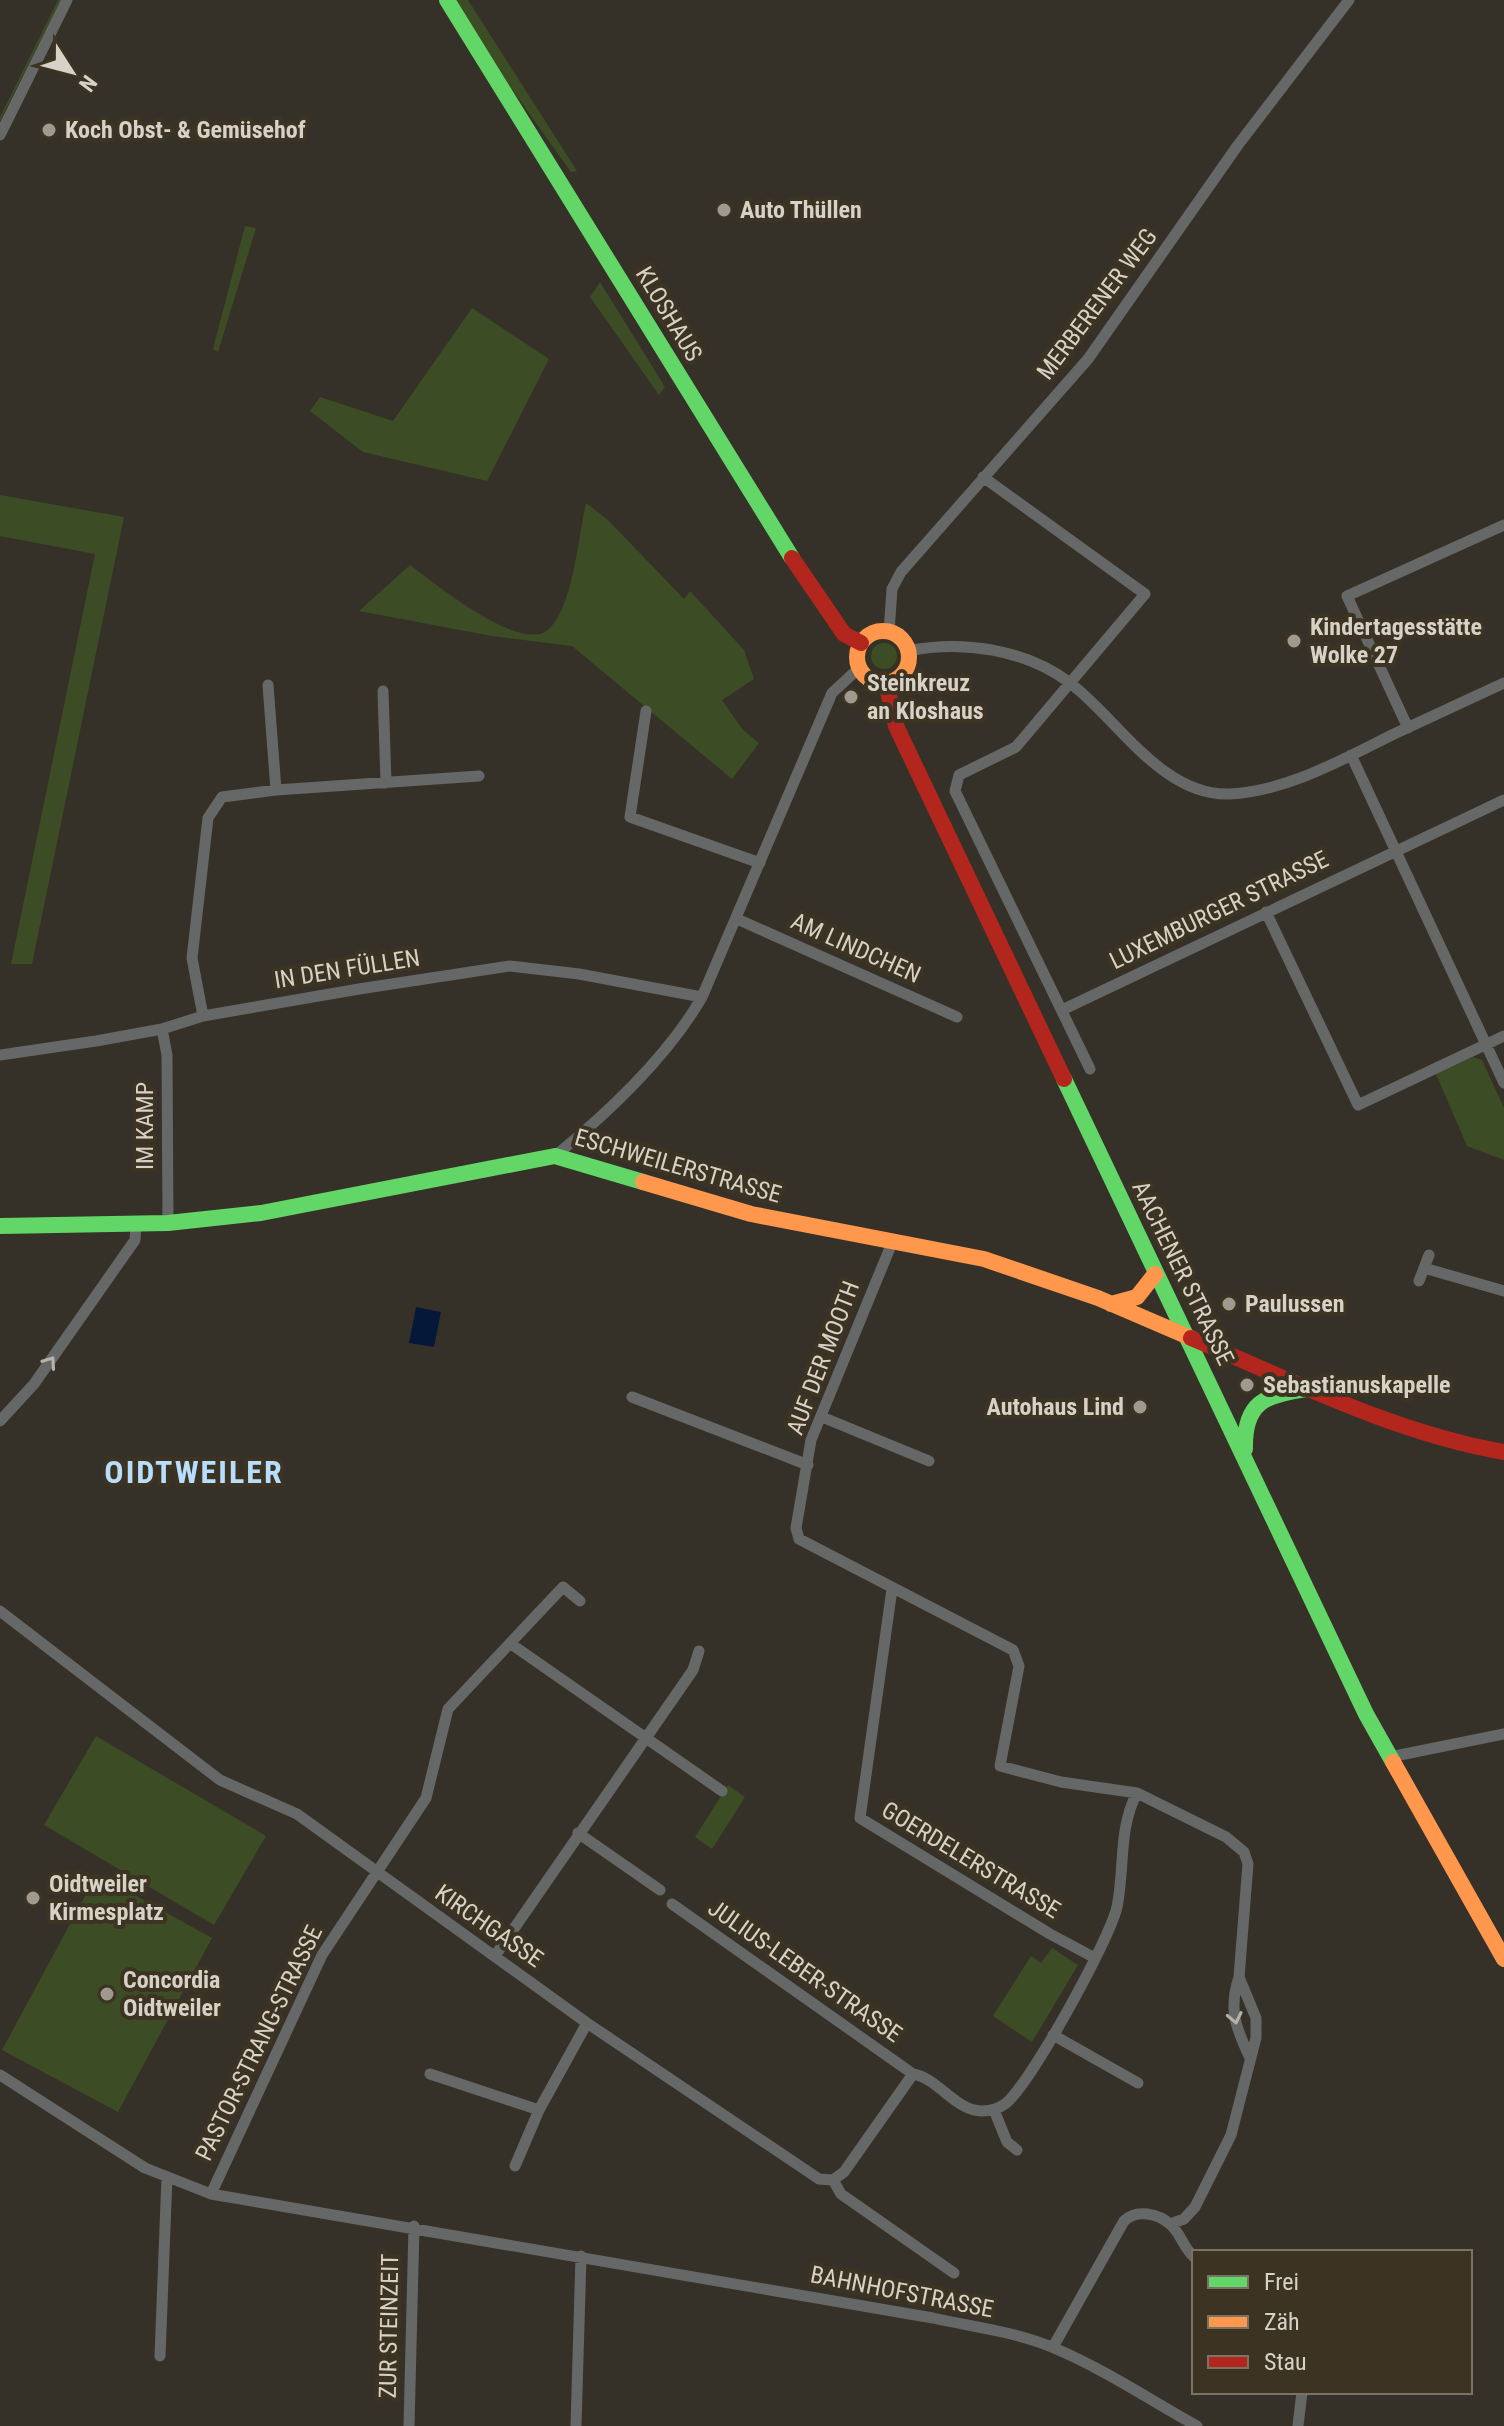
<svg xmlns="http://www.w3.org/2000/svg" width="1504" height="2426" font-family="'Roboto Condensed',sans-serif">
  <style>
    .green { fill: #3c4c24 }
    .water { fill: #051839 }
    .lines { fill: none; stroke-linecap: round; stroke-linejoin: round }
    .street { stroke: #666867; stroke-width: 11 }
    .fast { stroke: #63d668; stroke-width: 16 }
    .slow { stroke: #ff974d; stroke-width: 16 }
    .jam { stroke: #b3261e; stroke-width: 16 }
    .oneway { stroke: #b5b2aa }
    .poi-dot { fill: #9f998f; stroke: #3c3322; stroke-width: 3 }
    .labels { text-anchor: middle; stroke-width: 8; stroke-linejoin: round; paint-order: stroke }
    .poi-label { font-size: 24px; font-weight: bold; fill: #d7d1c7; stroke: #3c3322; text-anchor: start }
    .street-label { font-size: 24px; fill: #d7d1c7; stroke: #3c3322 }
    .district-label { font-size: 32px; font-weight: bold; letter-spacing: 2px; fill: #b8defe; stroke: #3c3322 }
  </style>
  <rect width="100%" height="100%" fill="#363128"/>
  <path class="green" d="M58,0H61L0,121V117Z
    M456,0H468L577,171L571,172L511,88Z
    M245,226L256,228L218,352L213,349Z
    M600,282L665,387L659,395L590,297Z
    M472,308L549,359L487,481L363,452L310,411L320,397L393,421Z
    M0,495L124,517L32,964H11L95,554L0,536Z
    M586,503L608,520L684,599L690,591L744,650L754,679L722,700L742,729L759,743L732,779L572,646L492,636L359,611L410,565C433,582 524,657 550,628C574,602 578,537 586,503Z
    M871 656a13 13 0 1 1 26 0a13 13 0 1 1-26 0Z
    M1473,1057L1482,1060L1504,1108V1160L1467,1146L1436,1074Z
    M96,1736L266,1836L214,1925L44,1825Z
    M728,1785L745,1797L712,1849L695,1837Z
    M97,1874L212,1938L118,2112L2,2050Z
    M1052,1948L1078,1965L1032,2042L993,2016L1031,1956L1041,1963Z"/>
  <path class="water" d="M416,1307L441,1312L434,1347L409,1343Z"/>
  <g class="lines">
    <path class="street" d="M0,135L67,0
      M983,477L1145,594L1016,747L959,775L955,791L1090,1069
      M889,632L892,589L901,572L1088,359L1238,145L1349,0
      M908,651C961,640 1026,649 1070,683C1117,718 1162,797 1230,794C1288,791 1343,759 1394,734C1430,717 1467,700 1504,683
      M268,685L276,790
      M383,691L386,783
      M646,711L630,817L760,863
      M1408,728L1347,596L1504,525
      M1351,755L1504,1083
      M1266,912L1358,1105L1504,1036
      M737,919L957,1017
      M1062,1010L1504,800
      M203,1016L192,958L208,818L222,797L276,790L479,776
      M162,1029L167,1055L168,1223
      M0,1055L96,1041L162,1029L203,1016L359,989L510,966L579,974L702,997
      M555,1156C609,1112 667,1058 702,997L832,693L859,668
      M892,1243L811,1440L796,1528L799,1539L1013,1650L1019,1666L1000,1766L1061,1782L1137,1793L1226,1837L1244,1852L1248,1864L1239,1977L1256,2018V2038L1231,2135L1195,2207L1184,2219L1170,2224
      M1424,1268L1504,1291
      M1419,1281L1429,1255
      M632,1397L808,1465
      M822,1417L929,1461
      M0,1421L34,1384L135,1240L136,1224
      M892,1589L860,1818L1050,1934L1095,1958
      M0,1611L220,1780L297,1814L587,2023L819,2179L833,2180
      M511,1644L722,1791
      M1390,1757L1504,1734
      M578,1833L660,1890
      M672,1904L913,2074
      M495,1956L693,1670L699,1651
      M1239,1977C1228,2010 1236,2028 1250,2058
      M1053,2035L1138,2083
      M430,2074L539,2110
      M0,2075L145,2168L211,2194L933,2318C973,2327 1017,2332 1054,2348C1104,2369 1150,2400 1197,2426
      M994,2110L1007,2142L1017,2150
      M515,2166L539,2110L587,2023
      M833,2180L844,2172L913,2074C938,2078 955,2111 982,2111C990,2111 998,2109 1005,2104C1030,2085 1110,1939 1117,1907C1125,1868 1118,1829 1137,1793
      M833,2180L841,2194L954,2273
      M211,2194L322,1955L426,1798L448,1709L563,1587L580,1601
      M1053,2347L1124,2221C1136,2209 1158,2213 1171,2225C1181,2234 1184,2249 1194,2257
      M160,2356L167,2177
      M409,2426L414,2226
      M576,2426L581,2256
      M1298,2426L1302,2392"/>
    <path class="fast" d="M447,0L792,558
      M1064,1079L1366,1714L1393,1762
      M0,1226L168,1223L261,1213L555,1156L643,1182
      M1245,1449C1244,1403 1264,1395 1306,1389"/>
    <path class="slow" d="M857 657a26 26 0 1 1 52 0a26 26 0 1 1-52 0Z
      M643,1182L751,1214L984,1259L1098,1298L1191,1338
      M1111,1304L1137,1297L1155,1274
      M1393,1762L1504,1959"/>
    <path class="jam" d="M792,558L844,634L861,643
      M886,683L896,726L1064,1079
      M1191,1338C1293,1381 1394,1433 1504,1452"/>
  </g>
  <defs><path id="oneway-chevron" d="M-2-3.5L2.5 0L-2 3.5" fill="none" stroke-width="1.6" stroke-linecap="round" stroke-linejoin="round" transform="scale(2)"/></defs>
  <g class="oneway">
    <use href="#oneway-chevron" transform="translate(50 1362) rotate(-55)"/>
    <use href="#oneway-chevron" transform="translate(1235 2018) rotate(78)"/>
  </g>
  <g class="poi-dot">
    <circle cx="49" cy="130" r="8"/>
    <circle cx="724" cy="210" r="8"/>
    <circle cx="1294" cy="641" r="8"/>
    <circle cx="851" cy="697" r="8"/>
    <circle cx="1229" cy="1304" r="8"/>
    <circle cx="1247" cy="1385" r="8"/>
    <circle cx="1140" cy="1407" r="8"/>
    <circle cx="33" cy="1898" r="8"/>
    <circle cx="107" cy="1994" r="8"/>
  </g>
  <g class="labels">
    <g class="poi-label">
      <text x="65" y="138">Koch Obst- &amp; Gemüsehof</text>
      <text x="740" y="218">Auto Thüllen</text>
      <text x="1310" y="635">Kindertagesstätte<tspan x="1310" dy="28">Wolke 27</tspan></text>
      <text x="867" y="691">Steinkreuz<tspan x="867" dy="28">an Kloshaus</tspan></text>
      <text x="1245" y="1312">Paulussen</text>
      <text x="1263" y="1393">Sebastianuskapelle</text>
      <text x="1124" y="1415" text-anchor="end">Autohaus Lind</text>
      <text x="49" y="1892">Oidtweiler<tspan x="49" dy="28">Kirmesplatz</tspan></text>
      <text x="123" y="1988">Concordia<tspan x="123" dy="28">Oidtweiler</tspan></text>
    </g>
    <g class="street-label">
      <text transform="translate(1097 304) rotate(-53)" y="8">MERBERENER WEG</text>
      <text transform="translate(669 314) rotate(59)" y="8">KLOSHAUS</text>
      <text transform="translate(1219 910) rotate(-26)" y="8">LUXEMBURGER STRASSE</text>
      <text transform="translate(856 948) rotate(24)" y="8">AM LINDCHEN</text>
      <text transform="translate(347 969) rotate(-9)" y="8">IN DEN FÜLLEN</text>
      <text transform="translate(145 1126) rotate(-90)" y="8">IM KAMP</text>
      <text transform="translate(678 1166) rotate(16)" y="8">ESCHWEILERSTRASSE</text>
      <text transform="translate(1183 1273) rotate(64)" y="8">AACHENER STRASSE</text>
      <text transform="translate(823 1358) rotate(-69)" y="8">AUF DER MOOTH</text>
      <text transform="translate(971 1860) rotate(31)" y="8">GOERDELERSTRASSE</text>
      <text transform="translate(489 1926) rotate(35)" y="8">KIRCHGASSE</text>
      <text transform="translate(805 1971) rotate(35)" y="8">JULIUS-LEBER-STRASSE</text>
      <text transform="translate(259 2043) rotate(-64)" y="8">PASTOR-STRANG-STRASSE</text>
      <text transform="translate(902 2292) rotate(11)" y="8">BAHNHOFSTRASSE</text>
      <text transform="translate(389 2326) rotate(-89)" y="8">ZUR STEINZEIT</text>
    </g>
    <g class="district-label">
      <text x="194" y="1483">OIDTWEILER</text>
    </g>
  </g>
  <rect x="1192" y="2250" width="280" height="144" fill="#3c3322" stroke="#7a7264" stroke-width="2"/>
  <rect x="1208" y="2276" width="40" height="12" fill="#63d668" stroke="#7a7264" stroke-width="2"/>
  <text x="1264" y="2290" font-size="24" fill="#d7d1c7">Frei</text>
  <rect x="1208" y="2316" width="40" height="12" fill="#ff974d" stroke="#7a7264" stroke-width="2"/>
  <text x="1264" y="2330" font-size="24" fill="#d7d1c7">Zäh</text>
  <rect x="1208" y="2356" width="40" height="12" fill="#b3261e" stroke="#7a7264" stroke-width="2"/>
  <text x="1264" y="2370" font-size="24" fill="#d7d1c7">Stau</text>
  <g transform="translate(72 72) rotate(126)" stroke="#3c3322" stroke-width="6" paint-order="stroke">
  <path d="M0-6L14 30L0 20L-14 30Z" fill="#d7d1c7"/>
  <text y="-12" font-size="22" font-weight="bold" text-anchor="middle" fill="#d7d1c7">N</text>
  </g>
</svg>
